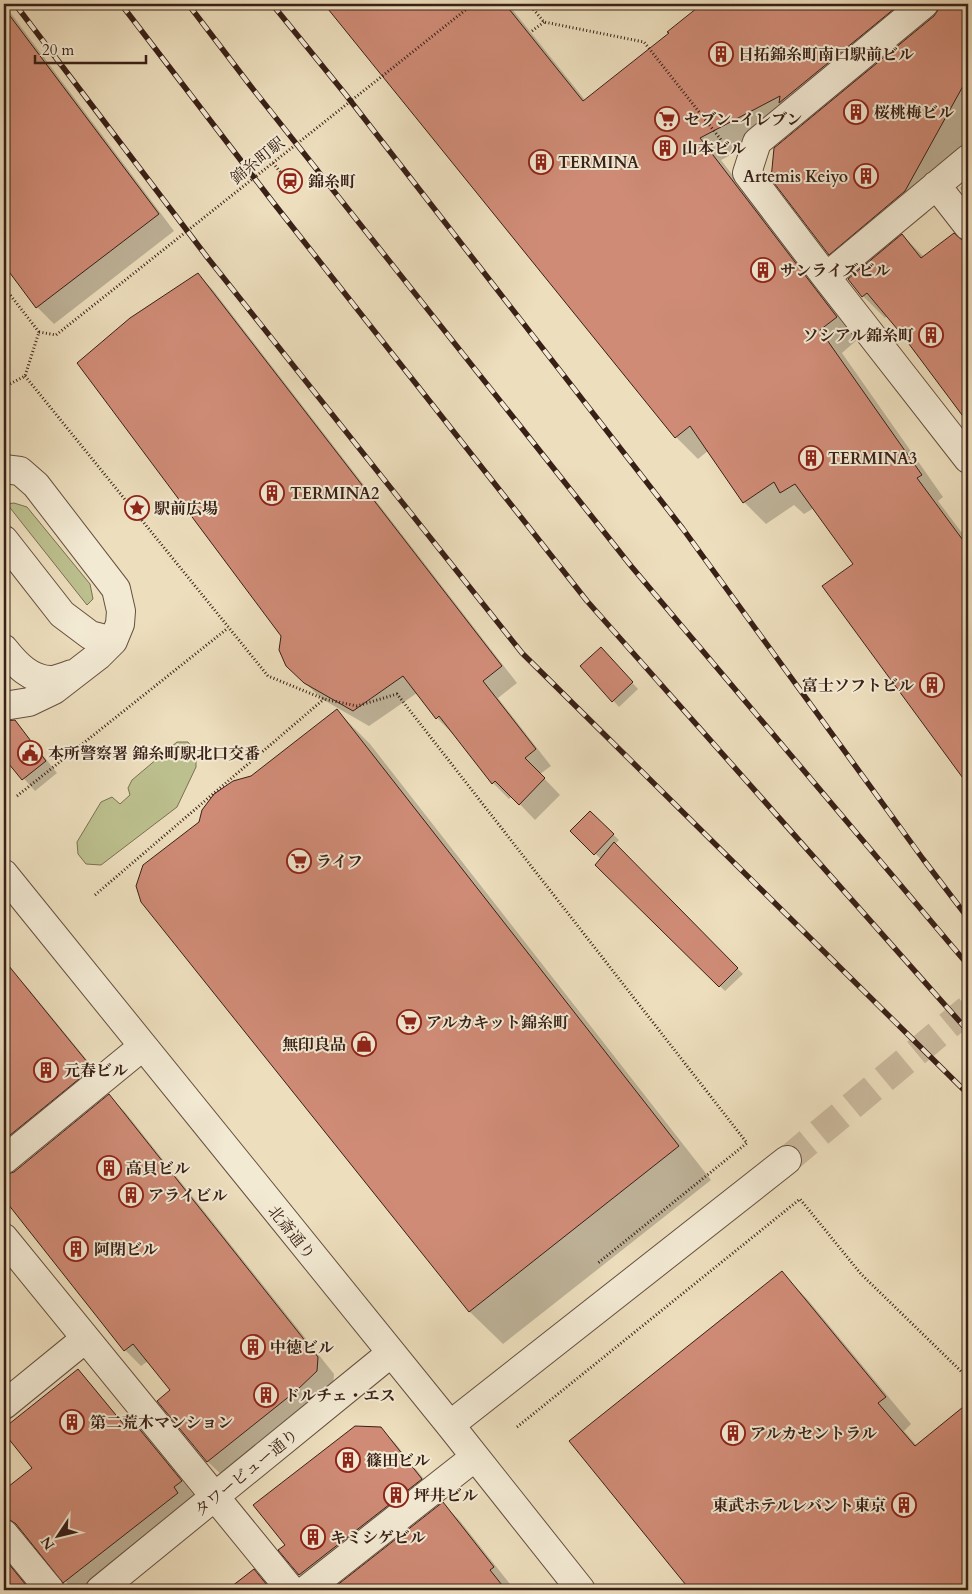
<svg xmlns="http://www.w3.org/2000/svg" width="972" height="1594" font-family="Cardo,'Noto Serif JP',serif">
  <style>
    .green { fill: #bcc08e; stroke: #7a7052 }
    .shadow { fill: #0003 }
    .building { fill: #cf8b76; stroke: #392017 }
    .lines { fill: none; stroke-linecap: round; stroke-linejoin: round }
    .minor-tunnel { stroke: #c9b89c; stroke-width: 28; stroke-dasharray: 28 14; stroke-linecap: butt }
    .minor-casing { stroke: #665040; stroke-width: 30 }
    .path { stroke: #392017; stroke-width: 3; stroke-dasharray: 1 2.5; stroke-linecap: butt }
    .minor { stroke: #f3ead4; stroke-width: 28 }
    .rail-casing { stroke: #392017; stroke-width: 5.5 }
    .rail { stroke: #f3ead4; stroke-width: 4; stroke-dasharray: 11; stroke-linecap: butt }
    .labels { text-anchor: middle; stroke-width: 4; stroke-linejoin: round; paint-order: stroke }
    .poi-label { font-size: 16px; font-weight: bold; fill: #392017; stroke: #f3ead4; text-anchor: start }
    .street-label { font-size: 16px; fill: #392017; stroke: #f3ead4 }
  </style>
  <rect width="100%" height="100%" fill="#eddebd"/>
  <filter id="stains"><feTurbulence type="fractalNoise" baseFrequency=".004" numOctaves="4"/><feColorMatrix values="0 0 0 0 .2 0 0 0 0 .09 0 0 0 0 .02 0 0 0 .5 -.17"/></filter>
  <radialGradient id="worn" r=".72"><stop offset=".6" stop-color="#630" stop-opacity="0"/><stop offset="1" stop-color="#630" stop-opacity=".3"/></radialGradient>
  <path class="green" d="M14,503L27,507L90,584L93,599L87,605L7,504Z
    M177,742H188L196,753V767L177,807L101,865L86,864L78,854L77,842L101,802L112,797L120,804L130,795L128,788L132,780Z"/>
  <path class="shadow" d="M4,4L174,231L54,324L37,307L4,263Z
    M325,4H508L585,100L671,34L669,32L704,4H963L968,9V155L963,149L927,213L901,234L924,257L961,241L968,243V420L887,316L885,318L863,296L853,277L830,254L804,125L798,120L721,160L858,339L842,353L943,497L938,501L968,541V782L824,587L855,564L814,508L804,514L794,505L766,524L744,502L709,450L698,459L676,437Z
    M968,181V199L960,188Z
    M198,274L213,290L517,683L498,698L551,766L540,774L560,795L535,820L512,796L509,799L493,783L454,733L453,734L437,718L417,693L369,726L322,699L304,682L282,636Z
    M606,654L638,689L619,707L582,666Z
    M337,711L370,744L711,1180L503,1344L470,1312L142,901L200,822L251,777Z
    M6,726H18L29,738L57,773L35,791L4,756V727Z
    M590,812L619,840L614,845L743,974L725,991L596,865L601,859L571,831Z
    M4,965L27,987L105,1082L4,1169Z
    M109,1096L125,1112L334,1374L333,1387L224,1477L207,1461L172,1391L148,1361L141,1366L125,1350L4,1197V1192L45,1158Z
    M782,1273L808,1300L911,1424L904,1431L917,1446L960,1411L968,1420V1590H691L570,1441Z
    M78,1371L91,1384L126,1427L132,1422L145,1435L194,1495L186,1501L190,1506L84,1590H73L24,1532L16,1531L4,1540V1491L33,1468L4,1431V1429Z
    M380,1428L395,1443L436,1494L315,1589L300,1575L280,1550L286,1545Z
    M443,1504L460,1521L510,1584L506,1587L508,1590H333Z
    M4,1556V1558L31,1590H4Z
    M254,1571L273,1590H229Z"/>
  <path class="building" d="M324,4H505L583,101L669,33L667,32L702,4H900L779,103L780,96L700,138L837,317L820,330L922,475L917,478L968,547V785L822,586L853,564L795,484L780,493L774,482L743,503L690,426L675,438Z
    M939,4H968V77L905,191L829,255L771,179L774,148L934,16L938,10Z
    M4,8L159,214L36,308L4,265Z
    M954,233L962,240L968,241V423L903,336L867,293L862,297L848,279L902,234L921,258Z
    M198,273L502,666L483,681L536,749L525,758L545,778L519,805L495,781L492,784L439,716L436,719L403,676L353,711L304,683L286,666L279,650L281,636L77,363L130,318Z
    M601,647L633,682L612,702L580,666Z
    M337,709L679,1146L469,1312L141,902L136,886L143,865L199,822L202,810L214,794L233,781L251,776Z
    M15,720L46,761L22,780L4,758V721Z
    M590,811L614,834L594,855L570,831Z
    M614,842L738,968L719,987L595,865Z
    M4,960L88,1063L86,1065L90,1070L4,1140Z
    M109,1094L318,1357L317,1371L296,1391L207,1462L157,1401L170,1390L133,1344L124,1351L4,1199V1175L14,1172Z
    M782,1271L886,1397L878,1403L915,1446L968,1403V1590H690L569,1441Z
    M78,1369L125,1426L132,1420L182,1481L174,1487L178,1493L63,1583L16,1524L10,1520L4,1519V1490L32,1468L4,1433V1428Z
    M355,1426L381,1427L422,1479L299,1575L278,1550L285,1545L253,1505Z
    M443,1502L494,1567L490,1570L506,1590H331Z
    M4,1558L30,1590H4Z
    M254,1569L271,1590H227Z"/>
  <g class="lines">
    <path class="minor-tunnel" d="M787,1160L968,1009"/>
    <defs>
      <path id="minor" d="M924,4L757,142L747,173L826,277L968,459
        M936,185L968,226
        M826,277L968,159
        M4,469L20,471L36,485L116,589L121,611L120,624L113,641L98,656L54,690L29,702L4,706
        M4,540L62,614L90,635L113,641
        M4,649C16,664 31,681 53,680C59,679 66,676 72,674
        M4,874L450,1425L581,1590
        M4,1160L142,1047
        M4,1238L291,1590
        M4,1405L85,1339
        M450,1425L787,1160
        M4,1534L50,1590
        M100,1590L391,1353
        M306,1590L475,1457"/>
    </defs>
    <use href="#minor" class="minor-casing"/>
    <path class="path" d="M529,4L544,22L644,42L722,141
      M532,31L544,22
      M273,163L282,174
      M4,287L39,332L25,376L4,387
      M39,332L56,335L473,4
      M25,376L268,676L324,699L357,706L397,694L747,1143L598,1263
      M17,796L228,628
      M95,895L324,699
      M517,1427L800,1199L861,1274L968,1378"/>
    <use href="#minor" class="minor"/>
    <defs>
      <path id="rail" d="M15,4L207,257L522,653L968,1094
        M121,4L272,201L587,601L968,1031
        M188,4L249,84L631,566L968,965
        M272,4L346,95L683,529L923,859L968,918"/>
    </defs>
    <use href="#rail" class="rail-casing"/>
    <use href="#rail" class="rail"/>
  </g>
  <defs>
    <symbol id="building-ring" viewBox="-11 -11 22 22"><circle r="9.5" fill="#f3ead4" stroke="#8f2418" stroke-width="1.5"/><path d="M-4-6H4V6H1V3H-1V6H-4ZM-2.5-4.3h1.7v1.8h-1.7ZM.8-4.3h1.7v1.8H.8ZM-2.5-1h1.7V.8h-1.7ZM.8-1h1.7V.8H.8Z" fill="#8f2418"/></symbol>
    <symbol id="supermarket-ring" viewBox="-11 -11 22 22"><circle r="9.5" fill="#f3ead4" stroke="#8f2418" stroke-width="1.5"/><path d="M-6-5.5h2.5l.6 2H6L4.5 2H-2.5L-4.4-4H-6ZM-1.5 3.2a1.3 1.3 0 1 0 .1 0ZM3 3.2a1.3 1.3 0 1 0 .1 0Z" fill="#8f2418"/></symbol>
    <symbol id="station-ring" viewBox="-11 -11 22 22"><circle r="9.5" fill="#f3ead4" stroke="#8f2418" stroke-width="1.5"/><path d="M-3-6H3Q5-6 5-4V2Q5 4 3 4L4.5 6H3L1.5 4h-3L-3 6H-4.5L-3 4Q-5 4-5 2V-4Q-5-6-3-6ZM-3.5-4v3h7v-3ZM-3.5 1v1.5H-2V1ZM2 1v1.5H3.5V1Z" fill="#8f2418"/></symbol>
    <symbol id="sight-ring" viewBox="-11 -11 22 22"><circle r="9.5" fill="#f3ead4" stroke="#8f2418" stroke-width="1.5"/><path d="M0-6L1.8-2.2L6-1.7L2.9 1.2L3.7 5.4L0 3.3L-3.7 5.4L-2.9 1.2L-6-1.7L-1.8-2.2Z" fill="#8f2418"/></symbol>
    <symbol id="civic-ring" viewBox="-11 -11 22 22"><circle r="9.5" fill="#f3ead4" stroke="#8f2418" stroke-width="1.5"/><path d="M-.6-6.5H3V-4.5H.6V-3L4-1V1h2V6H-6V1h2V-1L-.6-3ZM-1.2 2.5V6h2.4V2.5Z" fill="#8f2418"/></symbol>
    <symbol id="shop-ring" viewBox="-11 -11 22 22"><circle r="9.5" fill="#f3ead4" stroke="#8f2418" stroke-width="1.5"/><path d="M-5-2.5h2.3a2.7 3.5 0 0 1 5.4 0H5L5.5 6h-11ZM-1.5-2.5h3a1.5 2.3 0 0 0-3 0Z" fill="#8f2418"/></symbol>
  </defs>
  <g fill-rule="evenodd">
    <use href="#building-ring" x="707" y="40" width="28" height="28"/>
    <use href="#building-ring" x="842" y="98" width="28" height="28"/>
    <use href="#supermarket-ring" x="653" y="105" width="28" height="28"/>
    <use href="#building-ring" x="651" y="134" width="28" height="28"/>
    <use href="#building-ring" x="527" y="148" width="28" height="28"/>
    <use href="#building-ring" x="852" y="162" width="28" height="28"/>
    <use href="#station-ring" x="276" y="167" width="28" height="28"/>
    <use href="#building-ring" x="749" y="256" width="28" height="28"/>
    <use href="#building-ring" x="917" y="321" width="28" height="28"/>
    <use href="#building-ring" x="797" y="444" width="28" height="28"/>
    <use href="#building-ring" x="258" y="479" width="28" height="28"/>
    <use href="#sight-ring" x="123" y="494" width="28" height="28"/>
    <use href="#building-ring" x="918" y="671" width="28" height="28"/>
    <use href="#civic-ring" x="16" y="739" width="28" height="28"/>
    <use href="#supermarket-ring" x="285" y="847" width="28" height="28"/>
    <use href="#supermarket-ring" x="395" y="1008" width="28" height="28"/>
    <use href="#shop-ring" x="350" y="1030" width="28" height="28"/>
    <use href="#building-ring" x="32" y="1056" width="28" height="28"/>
    <use href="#building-ring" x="95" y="1154" width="28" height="28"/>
    <use href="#building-ring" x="117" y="1181" width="28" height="28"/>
    <use href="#building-ring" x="62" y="1235" width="28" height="28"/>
    <use href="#building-ring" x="239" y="1333" width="28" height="28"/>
    <use href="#building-ring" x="252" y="1381" width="28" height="28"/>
    <use href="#building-ring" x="58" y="1408" width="28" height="28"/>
    <use href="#building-ring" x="719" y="1419" width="28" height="28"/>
    <use href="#building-ring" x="334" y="1446" width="28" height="28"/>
    <use href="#building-ring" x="382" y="1481" width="28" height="28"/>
    <use href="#building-ring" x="890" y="1491" width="28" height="28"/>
    <use href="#building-ring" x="299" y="1523" width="28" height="28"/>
  </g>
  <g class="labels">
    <g class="poi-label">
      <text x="738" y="60">日拓錦糸町南口駅前ビル</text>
      <text x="874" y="118">桜桃梅ビル</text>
      <text x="684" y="125">セブン-イレブン</text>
      <text x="682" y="154">山本ビル</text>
      <text x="558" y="168">TERMINA</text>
      <text x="848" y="182" text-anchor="end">Artemis Keiyo</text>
      <text x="308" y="187">錦糸町</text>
      <text x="780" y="276">サンライズビル</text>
      <text x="914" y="341" text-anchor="end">ソシアル錦糸町</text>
      <text x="828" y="464">TERMINA3</text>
      <text x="290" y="499">TERMINA2</text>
      <text x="154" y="514">駅前広場</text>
      <text x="914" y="691" text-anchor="end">富士ソフトビル</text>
      <text x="48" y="759">本所警察署 錦糸町駅北口交番</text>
      <text x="316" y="867">ライフ</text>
      <text x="426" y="1028">アルカキット錦糸町</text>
      <text x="346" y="1050" text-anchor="end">無印良品</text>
      <text x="64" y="1076">元春ビル</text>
      <text x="126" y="1174">高貝ビル</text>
      <text x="148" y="1201">アライビル</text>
      <text x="94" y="1255">阿閉ビル</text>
      <text x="270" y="1353">中徳ビル</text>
      <text x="284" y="1401">ドルチェ・エス</text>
      <text x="90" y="1428">第二荒木マンション</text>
      <text x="750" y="1439">アルカセントラル</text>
      <text x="366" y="1466">篠田ビル</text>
      <text x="414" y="1501">坪井ビル</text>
      <text x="886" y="1511" text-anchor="end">東武ホテルレバント東京</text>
      <text x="330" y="1543">キミシゲビル</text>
    </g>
    <g class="street-label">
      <text transform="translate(257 160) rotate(-39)" y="6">錦糸町駅</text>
      <text transform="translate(292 1232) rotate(51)" y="6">北斎通り</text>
      <text transform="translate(246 1472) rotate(-39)" y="6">タワービュー通り</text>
    </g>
  </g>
  <rect width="972" height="1594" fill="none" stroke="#eddebd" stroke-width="20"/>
  <rect x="5" y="5" width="962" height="1584" fill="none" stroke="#392017" stroke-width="2.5"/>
  <rect x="10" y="10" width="952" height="1574" fill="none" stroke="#392017"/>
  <g transform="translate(58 1536) rotate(235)" stroke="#f3ead4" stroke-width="4" paint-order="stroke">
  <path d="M0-4L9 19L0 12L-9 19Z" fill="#392017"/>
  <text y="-8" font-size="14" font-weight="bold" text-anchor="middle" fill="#392017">N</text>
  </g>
  <path d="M35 55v8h111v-8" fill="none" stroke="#392017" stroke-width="2.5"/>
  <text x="42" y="55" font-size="15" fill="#392017" stroke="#f3ead4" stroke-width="4" paint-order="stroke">20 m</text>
  <rect width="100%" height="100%" filter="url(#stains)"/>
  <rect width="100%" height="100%" fill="url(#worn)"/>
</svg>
